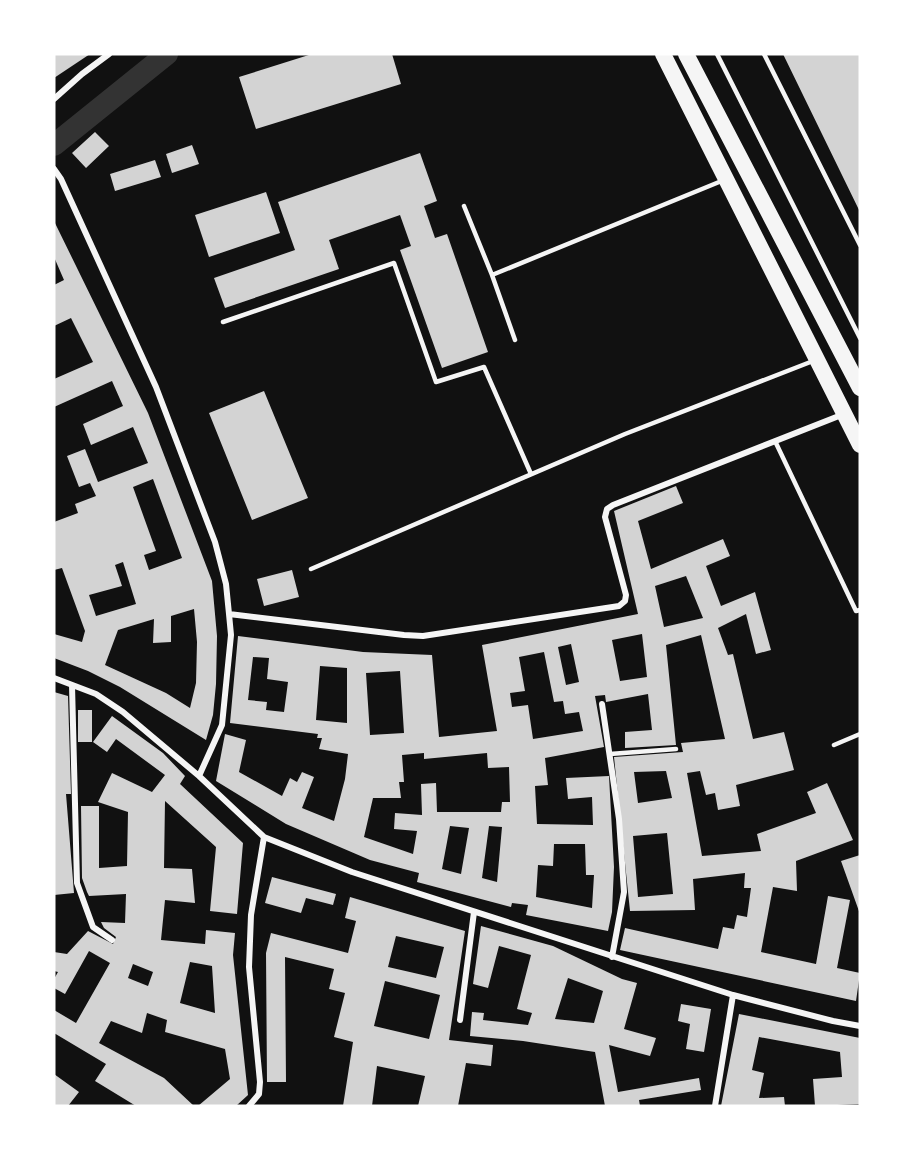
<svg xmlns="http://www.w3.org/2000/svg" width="914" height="1160" font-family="'Work Sans',sans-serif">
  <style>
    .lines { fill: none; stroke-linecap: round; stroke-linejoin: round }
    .canal { stroke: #333; stroke-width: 22 }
    .building { fill: #d3d3d3; fill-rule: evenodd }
    .service { stroke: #f5f5f5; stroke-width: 4.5 }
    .minor { stroke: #f5f5f5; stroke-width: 6 }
    .trunk { stroke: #f5f5f5; stroke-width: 16 }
  </style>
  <rect width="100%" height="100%" fill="#111"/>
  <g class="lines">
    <path class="canal" d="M54,145L167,54"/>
  </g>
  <path class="building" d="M54,54H90L54,78Z
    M312,54H392L401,84L256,129L239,77Z
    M783,54H860V212L802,93Z
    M95,132L109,146L86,168L72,153Z
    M192,145L199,164L172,173L166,154Z
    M420,153L437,201L424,206L435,238L447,234L488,352L442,368L400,250L411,246L400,215L329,240L339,269L225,308L214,278L295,250L278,202Z
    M155,160L161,177L115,191L110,174Z
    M266,192L280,233L209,257L195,215Z
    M54,221L148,413L212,581L217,636L216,684L213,715L206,740L120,687L88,671L54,658V634L82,642L85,631L62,568L54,570V522L78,513L75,504L96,496L90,483L79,487L67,456L85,449L98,482L148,463L133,427L91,445L83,424L123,406L112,381L54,407V379L93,362L71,318L54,326V285L64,280L54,257ZM153,479L182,558L149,570L144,555L156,551L133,487ZM123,562L136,604L96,616L89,595L122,586L115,565ZM194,609L197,642L196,683L190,708L166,693L105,665L118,630L154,619L153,643L171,642V616Z
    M264,391L308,498L252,520L209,413Z
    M676,486L683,503L638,521L651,569L723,539L730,556L706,566L721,606L755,592L771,650L756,654L746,614L718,628L728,655L733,654L753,739L784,732L794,770L736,785L740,806L718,810L715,793L706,795L700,771L687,773L702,856L761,851L757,834L816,813L807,792L827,783L853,840L796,861L797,891L773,887L761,952L816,964L828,896L850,900L837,968L860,973L856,1001L620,950L625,928L718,949L723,927L734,929L737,915L747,917L751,888H744L745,873L693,879L695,910L630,911L614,757L683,752L681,743L725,739L701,635L666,645L676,745L625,748V732L652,730L648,694L606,702L605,695L595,696L604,747L545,758L548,785L535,786L537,824L593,825L592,797L568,799L566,778L609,776L614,867L612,912L608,931L526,915L528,905L512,903L511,907L417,882L419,873L370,860L286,824L216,781L225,734L246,740L239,772L282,796L290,778L297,782L302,772L314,777L302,808L334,821L345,779L348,754L319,749L322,738H317L318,734L230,723L238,636L363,652L432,655L439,737L497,731L482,645L638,614L614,511ZM686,576L703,618L664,627L655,586ZM642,634L647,677L620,681L612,640ZM571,644L579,682L566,685L558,647ZM544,652L554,702L563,701L565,714L579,712L583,731L533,739L528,705L512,707L510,693L525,691L519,657ZM253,657L269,658L267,679L288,682L284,712L266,710L267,702L248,700ZM320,666L347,668V723L316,720ZM400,671L404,733L370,735L366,673ZM424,753V759L487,753L488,768L509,767L510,802H502L501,812H437L436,783L421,784L422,815L395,813L394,829L417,831L413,854L364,837L373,798H401L399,782H404L402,755ZM666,771L672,798L638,803L634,772ZM450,826L469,828L461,874L442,869ZM489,826L502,827L497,882L482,878ZM667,833L673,894L638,897L633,836ZM554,844H585L586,875H594L592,908L536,897L538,865L553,866Z
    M292,570L299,597L264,606L257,579Z
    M54,692L68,696L71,794H66L74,893L54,895Z
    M78,710H92V742H78Z
    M112,716L163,753L185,776L180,784L243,843L237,914L210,911L216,847L165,801L164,868L192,869L195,903L165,900L161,940L205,944L206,930L235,933L233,955L248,1095L236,1106H198L230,1079L225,1049L165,1032L167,1020L147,1013L142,1033L111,1021L99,1043L164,1078L194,1106H136L95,1081L106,1064L54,1033V1010L76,1023L110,963L89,951L65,994L54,988V979L58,972L54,971V952L67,954L88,931L113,944L116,937L104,928L101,922L125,923L126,894L89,896L87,892L82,878L81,806H99V868L127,866L128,812L98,802L112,773L152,792L165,775L116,739L107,752L93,742ZM190,962L212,966L215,1013L180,1003ZM133,964L153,972L148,986L128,978Z
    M860,855V914L841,861Z
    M272,877L336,894L333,905L306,898L301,913L265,903Z
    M350,897L465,931L449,1040L493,1045L491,1066L466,1063L458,1106H418L425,1076L377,1066L372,1106H343L353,1042L334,1037L345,993L329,989L334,969L285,957L286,1082H267L266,953L271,933L348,953L356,921L345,918ZM396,936L444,947L436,978L388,967ZM385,981L440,995L429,1039L374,1026Z
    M481,926L553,946L622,979L637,983L624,1029L656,1038L650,1056L609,1045L618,1092L699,1078L701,1090L639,1100L640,1106H605L595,1052L523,1041L470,1036L472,1012L484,1013L483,1020L528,1025L532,1013L517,1009L531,955L499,946L488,988L473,984ZM568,978L603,991L594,1023L555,1019Z
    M681,1004L711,1009L704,1052L686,1049L690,1024L678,1021Z
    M739,1014L860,1038V1104L815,1106L813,1079L842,1077L840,1052L759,1037L752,1070L764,1073L759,1098L784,1097L785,1106H721Z
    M54,1074L79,1092L68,1106H54Z"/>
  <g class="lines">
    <path class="service" d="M717,54L860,338
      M764,54L860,245
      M464,206L492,275
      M223,322L394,263L436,382L484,367L531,474
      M515,340L492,275L724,180
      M775,441L856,611L860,610
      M311,569L625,434L813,361
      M834,745L860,734
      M610,754L676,749"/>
    <path class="minor" d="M54,99L82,74L109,54
      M54,169L61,179L156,387L215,542L226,584L229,614L404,635L423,636L619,606L625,601L626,595L605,517L607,509L613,505L844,414
      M54,678L96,694L123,712L199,776L264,837L352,872L733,995L833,1021L860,1026
      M72,685L77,883L93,927L112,940
      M602,704L619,819L624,892L612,957
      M199,776L222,725L231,635L229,614
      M460,1020L474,912
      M249,1106L259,1094L260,1082L249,967L251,915L264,837
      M715,1106L733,995"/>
    <path class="trunk" d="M663,54L860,445
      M686,54L860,388"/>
  </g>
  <rect width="914" height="1160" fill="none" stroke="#ffffff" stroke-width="111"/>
</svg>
